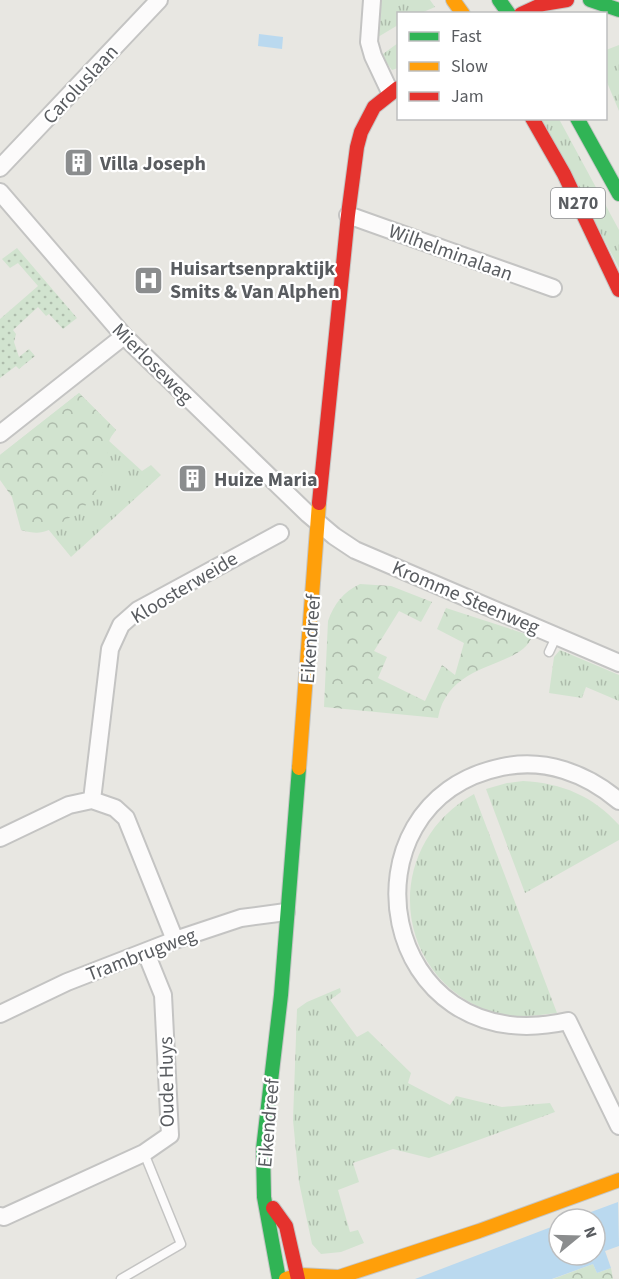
<svg xmlns="http://www.w3.org/2000/svg" width="619" height="1279" font-family="'Source Sans 3',sans-serif">
  <style>
    .grass { fill: url(#grass-tufts) }
    .forest { fill: url(#forest-crowns) }
    .garden { fill: url(#garden-dots) }
    .water { fill: #bad9ef }
    .lines { fill: none; stroke-linecap: round; stroke-linejoin: round }
    .lane-casing { stroke: #c4c4c3; stroke-width: 11 }
    .street-casing { stroke: #c4c4c3; stroke-width: 20 }
    .fast-casing { stroke: #c4c5c4; stroke-width: 16 }
    .slow-casing { stroke: #c4c5c4; stroke-width: 16 }
    .jam-casing { stroke: #c4c5c4; stroke-width: 16 }
    .lane { stroke: #fcfbfb; stroke-width: 8 }
    .street { stroke: #fcfbfb; stroke-width: 16 }
    .fast { stroke: #30b455; stroke-width: 14 }
    .slow { stroke: #ff9f0a; stroke-width: 14 }
    .jam { stroke: #e5322d; stroke-width: 14 }
    .labels { text-anchor: middle; stroke-width: 4.5; stroke-linejoin: round; paint-order: stroke }
    .shield { fill: #fff; stroke: #8b8d90; stroke-width: 1.5 }
    .shield-label { font-size: 18px; font-weight: bold; fill: #595c60 }
    .street-label { font-size: 20px; fill: #595c60; stroke: #fff }
    .poi-label { font-size: 20px; font-weight: bold; fill: #595c60; stroke: #fff; text-anchor: start }
  </style>
  <defs>
    <pattern id="grass-tufts" width="24" height="20" patternUnits="userSpaceOnUse" patternTransform="scale(1.5)"><rect width="24" height="20" fill="#d1e3cf"/><path d="M3 7l-1-3M5 7V3M7 7l1-3M15 17l-1-3M17 17v-4M19 17l1-3" fill="none" stroke="#adbbab"/></pattern>
    <pattern id="forest-crowns" width="20" height="18" patternUnits="userSpaceOnUse" patternTransform="scale(1.5)"><rect width="20" height="18" fill="#d1e3cf"/><path d="M2 6a3 3 0 1 1 6 0M12 15a3 3 0 1 1 6 0" fill="none" stroke="#adbbab"/></pattern>
    <pattern id="garden-dots" width="8" height="8" patternUnits="userSpaceOnUse" patternTransform="scale(1.5)"><rect width="8" height="8" fill="#d1e3cf"/><path d="M2 2h.1M6 6h.1" fill="none" stroke="#adbbab" stroke-width="1.8" stroke-linecap="round"/></pattern>
  </defs>
  <rect width="100%" height="100%" fill="#e8e7e2"/>
  <path class="grass" d="M380,0H430L435,7L421,13L398,14V25L378,37Z
    M398,43V68L392,70L383,58V54Z
    M619,45V111L606,80V50Z
    M541,119H559L619,230V268Z
    M79,393L116,430L108,440L142,471L151,465L161,475L71,557L48,529L0,455Z
    M560,650L619,675V701L586,687L582,698L549,693L554,657Z
    M523,781C562,783 593,796 619,825V840L525,893L486,789L507,783Z
    M474,794L557,1013C538,1015 517,1019 498,1014C392,983 379,847 474,794Z
    M340,988L341,992L330,1000L357,1037L368,1031L411,1073L408,1083L450,1105L456,1096L502,1107L550,1103L555,1112L429,1158L393,1149L353,1163L359,1182L338,1190L350,1232L358,1230L364,1243L341,1252L321,1254L312,1244L299,1182L293,1120L297,1009L307,1002Z"/>
  <path class="forest" d="M79,393L116,430C106,442 109,446 106,460C98,494 92,505 61,523C46,533 39,535 21,530L12,497L0,480V455Z
    M360,584L391,586L432,602L421,622L399,611L374,651L387,657L378,678L425,701L442,665L455,675L464,643L437,629L446,608L532,636C522,669 449,659 438,718L324,707L328,621C334,604 343,592 360,584Z
    M593,1264L597,1273L611,1268L613,1279H553Z"/>
  <path class="garden" d="M17,248L77,318L63,329L49,314L46,316L38,307L13,330L16,334L14,342L19,357L29,349L35,356L19,369L16,366L0,378V319L38,286L18,263L10,268L2,259Z"/>
  <path class="water" d="M259,34L283,37L282,49L258,46Z
    M618,1202L619,1246L605,1251L611,1268L597,1273L593,1264L552,1279H415L559,1224V1255H595V1219H572Z"/>
  <g class="lines">
    <defs>
      <path id="lane" d="M549,652L556,637
        M121,1279L181,1244L144,1153"/>
      <path id="street" d="M372,0L369,42L373,56L390,92
        M0,168L159,0
        M0,192L124,336L308,514L334,536L355,550L619,663
        M348,215L553,288
        M0,434L124,336
        M619,801C586,773 545,758 502,767C334,802 377,1064 568,1021L619,1126
        M0,838L69,805L92,800
        M175,940L126,818L115,808L92,800L110,649L121,625L138,610L280,533
        M0,1014L67,982L175,940L241,918L286,912
        M0,1216L4,1217L144,1153L170,1135L163,995L146,953"/>
      <path id="fast" d="M499,0L509,14
        M590,0L619,10
        M577,118L619,194
        M279,1279L264,1197L263,1149L281,995L299,768"/>
      <path id="slow" d="M453,0L463,14
        M299,768L319,503
        M286,1279L300,1275L339,1277L479,1231L619,1180"/>
      <path id="jam" d="M521,14L543,4L567,0
        M532,118L564,174L619,290
        M319,503L348,215L357,147L361,132L374,107L398,88
        M273,1208L286,1226L298,1279"/>
    </defs>
    <use href="#lane" class="lane-casing"/>
    <use href="#street" class="street-casing"/>
    <use href="#fast" class="fast-casing"/>
    <use href="#slow" class="slow-casing"/>
    <use href="#jam" class="jam-casing"/>
    <use href="#lane" class="lane"/>
    <use href="#street" class="street"/>
    <use href="#fast" class="fast"/>
    <use href="#slow" class="slow"/>
    <use href="#jam" class="jam"/>
  </g>
  <defs>
    <symbol id="building-square" viewBox="-11 -11 22 22"><rect x="-9" y="-9" width="18" height="18" rx="4" fill="#8b8d8e" stroke="#fff"/><path d="M-4-6H4V6H1V3H-1V6H-4ZM-2.5-4.3h1.7v1.8h-1.7ZM.8-4.3h1.7v1.8H.8ZM-2.5-1h1.7V.8h-1.7ZM.8-1h1.7V.8H.8Z" fill="#fff"/></symbol>
    <symbol id="hospital-square" viewBox="-11 -11 22 22"><rect x="-9" y="-9" width="18" height="18" rx="4" fill="#8b8d8e" stroke="#fff"/><path d="M-5-5h3v3.5h4V-5h3V5h-3V1.5h-4V5h-3Z" fill="#fff"/></symbol>
  </defs>
  <g fill-rule="evenodd">
    <use href="#building-square" x="62" y="146" width="33" height="33"/>
    <use href="#hospital-square" x="132" y="264" width="33" height="33"/>
    <use href="#building-square" x="176" y="462" width="33" height="33"/>
  </g>
  <g class="labels">
    <rect class="shield" x="551" y="188" width="54" height="30" rx="4.5"/>
    <g class="shield-label">
      <text x="578" y="209">N270</text>
    </g>
    <g class="street-label">
      <text transform="translate(80 84) rotate(-47)" y="7">Caroluslaan</text>
      <text transform="translate(451 252) rotate(20)" y="7">Wilhelminalaan</text>
      <text transform="translate(153 363) rotate(45)" y="7">Mierloseweg</text>
      <text transform="translate(184 587) rotate(-31)" y="7">Kloosterweide</text>
      <text transform="translate(466 597) rotate(23)" y="7">Kromme Steenweg</text>
      <text transform="translate(310 639) rotate(-86)" y="7">Eikendreef</text>
      <text transform="translate(141 954) rotate(-21)" y="7">Trambrugweg</text>
      <text transform="translate(166 1082) rotate(-91)" y="7">Oude Huys</text>
      <text transform="translate(268 1123) rotate(-85)" y="7">Eikendreef</text>
    </g>
    <g class="poi-label">
      <text x="100" y="170">Villa Joseph</text>
      <text x="170" y="275">Huisartsenpraktijk<tspan x="170" dy="23">Smits &amp; Van Alphen</tspan></text>
      <text x="214" y="486">Huize Maria</text>
    </g>
  </g>
  <rect x="397" y="12" width="210" height="108" fill="#ffffff" stroke="#bdbebf" stroke-width="1.5"/>
  <rect x="409" y="32" width="30" height="9" fill="#30b455" stroke="#bdbebf" stroke-width="1.5"/>
  <text x="451" y="42" font-size="18" fill="#595c60">Fast</text>
  <rect x="409" y="62" width="30" height="9" fill="#ff9f0a" stroke="#bdbebf" stroke-width="1.5"/>
  <text x="451" y="72" font-size="18" fill="#595c60">Slow</text>
  <rect x="409" y="92" width="30" height="9" fill="#e5322d" stroke="#bdbebf" stroke-width="1.5"/>
  <text x="451" y="102" font-size="18" fill="#595c60">Jam</text>
  <g transform="translate(577 1237) rotate(71)"><circle r="28" fill="#ffffff" stroke="#bdbebf" stroke-width="1.5"/>
  <path d="M0-4.5L10 22L0 15L-10 22Z" fill="#8b8d8e"/>
  <text y="-9" font-size="16" font-weight="bold" text-anchor="middle" fill="#595c60">N</text>
  </g>
</svg>
